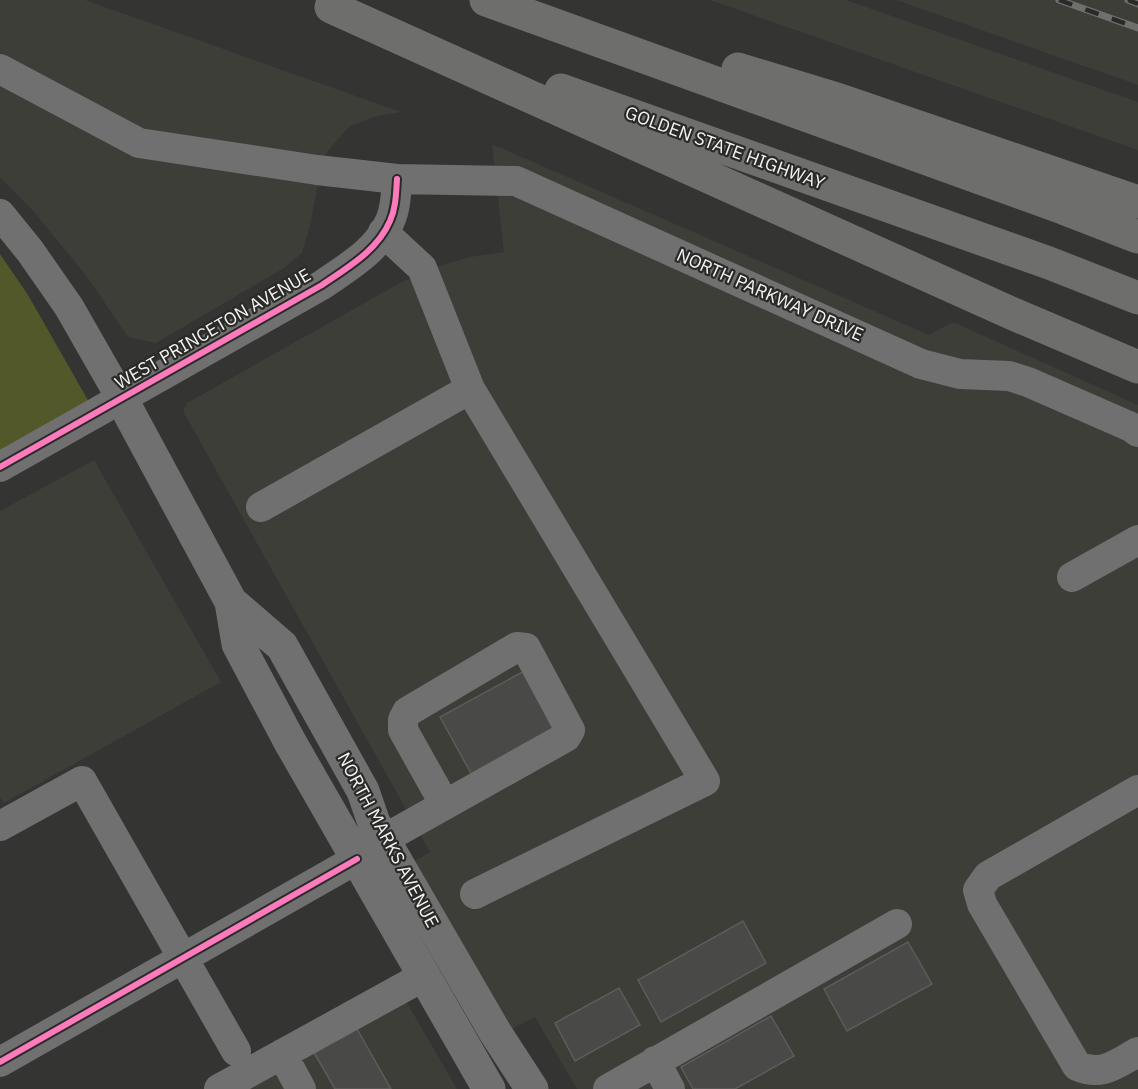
<svg xmlns="http://www.w3.org/2000/svg" width="1138" height="1089" font-family="'IBM Plex Sans',sans-serif">
  <style>
    .built { fill: #3d3e37 }
    .green { fill: #53582a }
    .building { fill: #494948; stroke: #5c5c5b; stroke-width: 1.5 }
    .lines { fill: none; stroke-linecap: round; stroke-linejoin: round }
    .minor { stroke: #707070; stroke-width: 30 }
    .major { stroke: #707070; stroke-width: 33 }
    .highway { stroke: #6e6e6d; stroke-width: 33 }
    .rail-casing { stroke: #6f6f6e; stroke-width: 7 }
    .rail { stroke: #2a2b28; stroke-width: 4.5; stroke-dasharray: 14; stroke-linecap: butt }
    .cycleway-casing { stroke: #2a2b28; stroke-width: 10 }
    .cycleway { stroke: #fd7abc; stroke-width: 6 }
    .labels { text-anchor: middle; stroke-width: 4.5; stroke-linejoin: round; paint-order: stroke }
    .street-label { font-size: 18px; fill: #f3f4f2; stroke: #2a2b28 }
  </style>
  <rect width="100%" height="100%" fill="#343433"/>
  <path class="built" d="M0,0H85L401,112L377,116L350,126L331,147L323,158L309,230L302,253L284,268L156,343L128,337L88,278L35,213L0,177Z
    M710,0H846L1138,102V150Z
    M896,0H1138V85Z
    M492,144L929,335L953,322L1138,405V1089H577L535,1017L508,1031L413,862L430,852L184,413V408L187,403L400,283L433,268L470,257L504,252Z
    M94,460L221,682L4,803L0,797V511Z
    M395,982L457,1089H205Z"/>
  <path class="green" d="M0,254L28,295L89,402L0,451Z"/>
  <path class="building" d="M526,670L558,729L473,777L440,717Z
    M743,921L766,963L661,1022L638,980Z
    M908,942L932,984L847,1031L824,989Z
    M619,988L640,1025L575,1061L555,1023Z
    M771,1016L794,1056L735,1089H693L681,1067Z
    M356,1027L391,1089H335L313,1051Z"/>
  <g class="lines">
    <path class="minor" d="M0,69L139,143L317,170L397,179L516,181L921,364L960,374L1009,376L1028,382L1131,427L1138,432
      M0,214L30,251L69,307L121,398
      M383,232L422,268L470,389
      M0,467L322,285C348,267 377,251 390,221C396,208 396,193 397,179
      M261,507L470,389L705,781L475,894
      M1072,577L1138,540
      M1138,790L988,876L978,890L982,904L1077,1066C1102,1077 1116,1064 1138,1052
      M0,826L82,781L236,1051
      M384,839L566,737L570,730L526,648L517,647L407,712L403,720V730L445,805
      M282,1054L301,1089
      M655,1061L670,1089
      M0,1062L357,859
      M219,1089L424,976
      M608,1089L897,924"/>
    <path class="major" d="M121,398L231,602L238,644L290,742L489,1089
      M231,602L282,646L363,791L374,823L495,1032L532,1089"/>
    <path class="highway" d="M486,0L1063,208L1138,237
      M331,7L1011,313L1138,367
      M738,69L840,100L1138,202
      M561,90L1049,263L1138,298"/>
    <defs>
      <path id="rail" d="M1059,0L1138,28
        M1128,0L1138,4"/>
    </defs>
    <use href="#rail" class="rail-casing"/>
    <use href="#rail" class="rail"/>
    <defs>
      <path id="cycleway" d="M0,467L322,285C348,267 377,251 390,221C396,208 396,193 397,179
        M0,1062L357,859"/>
    </defs>
    <use href="#cycleway" class="cycleway-casing"/>
    <use href="#cycleway" class="cycleway"/>
  </g>
  <g class="labels">
    <g class="street-label">
      <text transform="translate(725 148) rotate(20)" y="6">GOLDEN STATE HIGHWAY</text>
      <text transform="translate(770 295) rotate(24)" y="6">NORTH PARKWAY DRIVE</text>
      <text transform="translate(213 329) rotate(-30)" y="6">WEST PRINCETON AVENUE</text>
      <text transform="translate(388 840) rotate(62)" y="6">NORTH MARKS AVENUE</text>
    </g>
  </g>
</svg>
